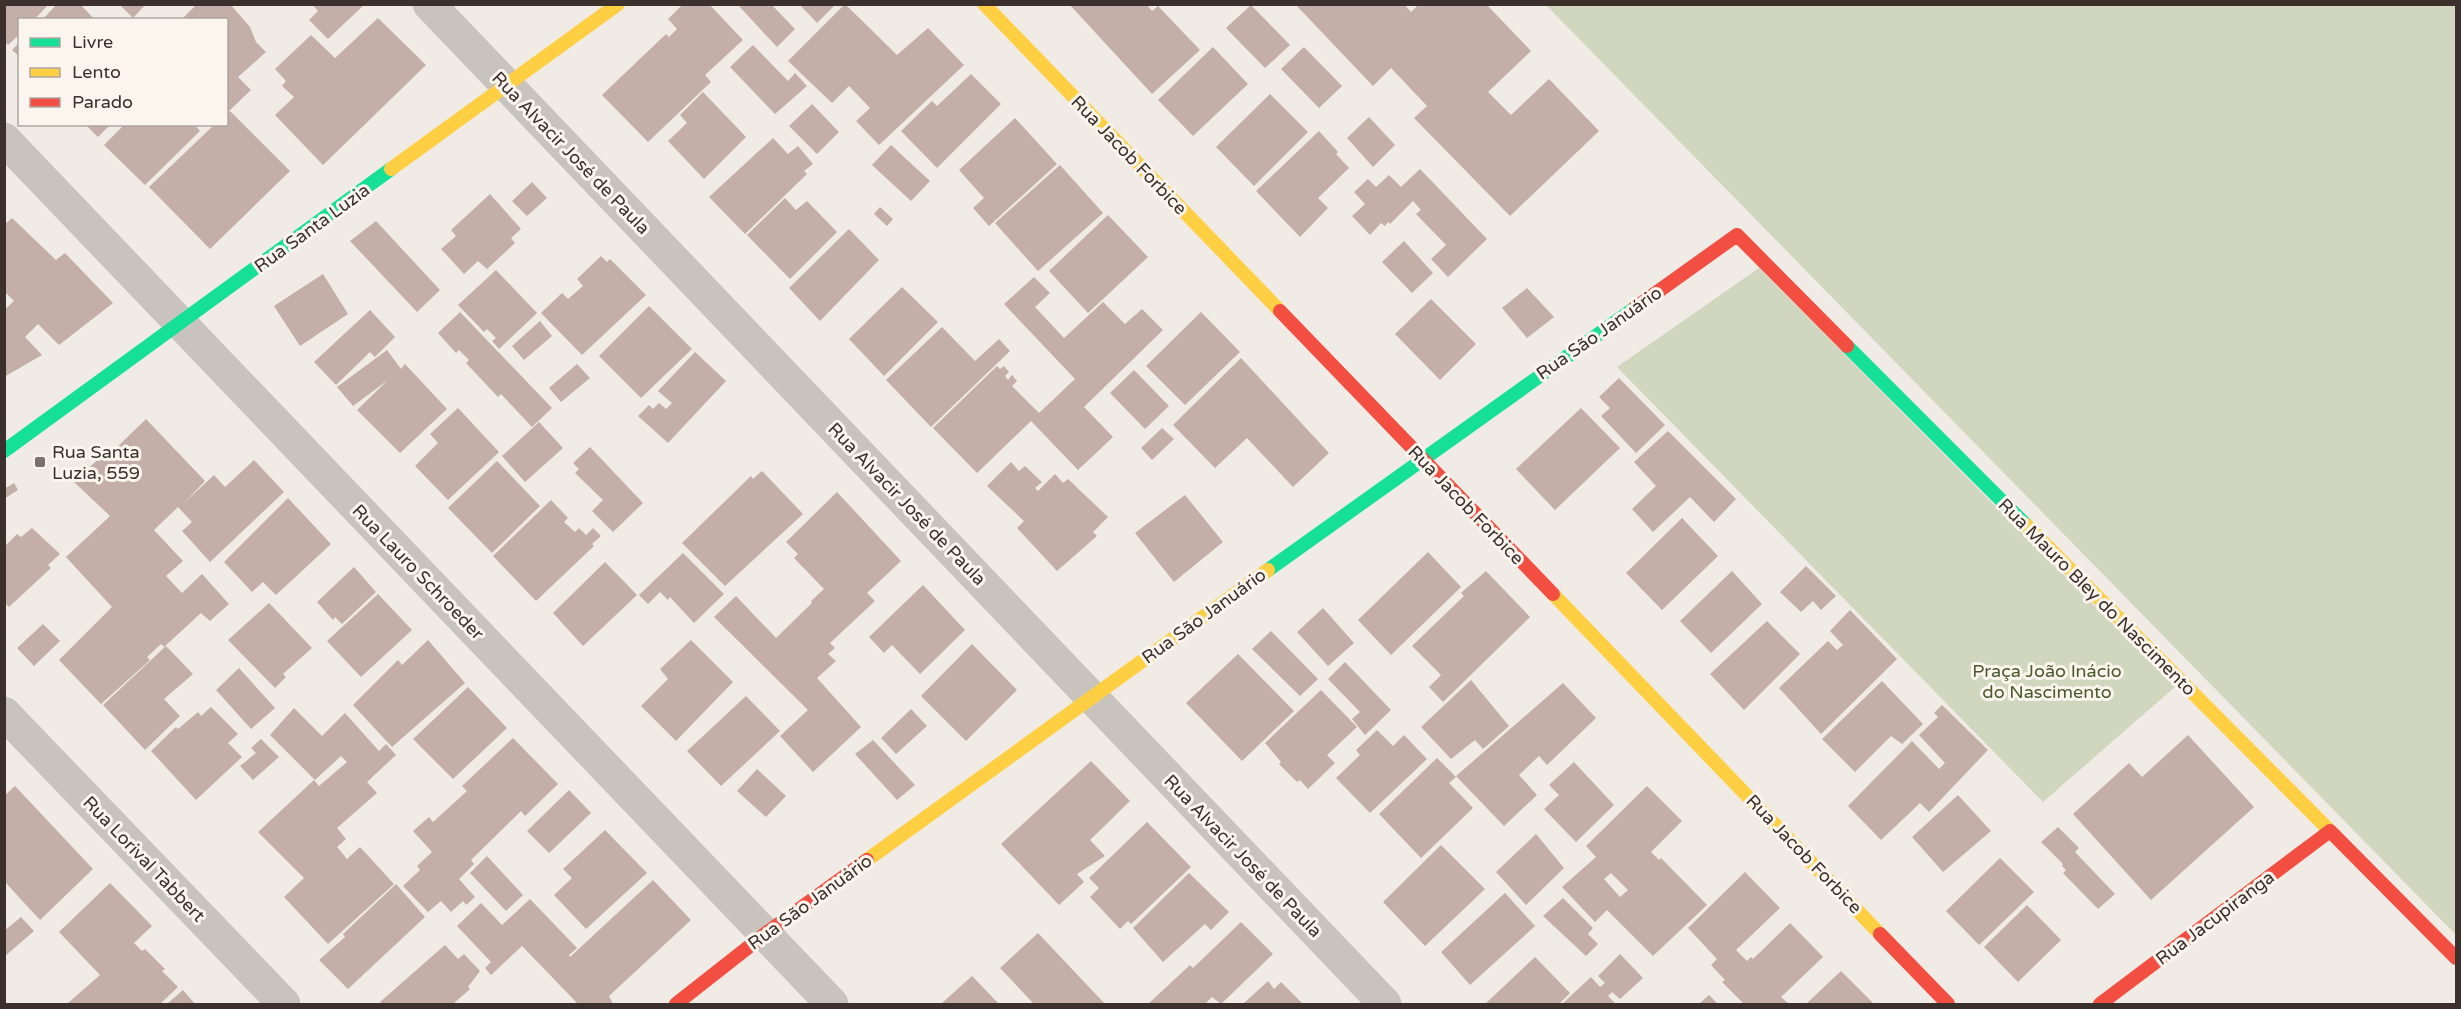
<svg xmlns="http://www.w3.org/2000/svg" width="2461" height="1009" font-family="'Varela Round',sans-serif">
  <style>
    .green { fill: #d1d6bf }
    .building { fill: #c3afa7; fill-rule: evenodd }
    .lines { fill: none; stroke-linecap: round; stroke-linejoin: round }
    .street { stroke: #c9c3be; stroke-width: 33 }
    .fast { stroke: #16e098; stroke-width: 14 }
    .slow { stroke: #ffcf43; stroke-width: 14 }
    .jam { stroke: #f24e42; stroke-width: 14 }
    .poi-dot { fill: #7a716c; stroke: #fbf5ee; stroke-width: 2 }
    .labels { text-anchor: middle; stroke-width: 6; stroke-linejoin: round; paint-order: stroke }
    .street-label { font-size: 18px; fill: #3b302b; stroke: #fbf5ee }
    .poi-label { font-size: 18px; fill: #3b302b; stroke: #fbf5ee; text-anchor: start }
    .park-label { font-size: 18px; fill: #4a5a2e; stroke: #fbf5ee }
  </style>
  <rect width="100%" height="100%" fill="#f0ebe5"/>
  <path class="green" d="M1546,5H2456V935Z
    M1759,268L2175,687L2043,802L1617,367Z"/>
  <path class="building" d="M4,4H49L34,20H20V34L8,45L4,41Z
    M57,4H80L95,20H42Z
    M119,4H146L133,18Z
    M197,4H230L250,27L256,42L266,52L238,77L251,90L229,111L226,108V20H181Z
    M312,4H365L328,39L309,20L318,11Z
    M683,4H709L743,40L705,75L711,82L648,142L602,95L666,34L669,37L677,29L668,19Z
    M737,4H771L795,29L777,47Z
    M799,4H836L817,23Z
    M845,4L897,55L928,28L964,65L879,145L856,121L870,108L849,86L832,103L788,61Z
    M1069,4H1146L1152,11L1158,6L1200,50L1152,94Z
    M1295,4H1404L1411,12L1419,4H1486L1531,51L1488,92L1511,115L1549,79L1599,131L1510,216L1414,118L1427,106L1391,68L1373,86Z
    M1251,5L1290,45L1265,68L1226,28Z
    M378,18L426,65L323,165L275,115L294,97L282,86L286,81L275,69L311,35L335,58Z
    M20,42V57L12,50Z
    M753,45L788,81L795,73L807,86L775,114L730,67Z
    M1213,47L1248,84L1193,136L1158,100Z
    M1304,47L1342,86L1319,108L1281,69Z
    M971,74L1001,104L937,168L901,131L932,101L937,106Z
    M703,92L746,137L704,179L668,141L687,123L680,115Z
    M1270,94L1308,132L1254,186L1216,147Z
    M812,104L839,132L817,154L789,126Z
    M230,111L290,171L210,249L149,187L215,124H226V114Z
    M1369,117L1395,145L1373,167L1347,138Z
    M1015,118L1057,164L989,226L973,208L984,198L959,170Z
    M85,124H111L98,137Z
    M125,124H194L200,131L145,185L104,145Z
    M1319,131L1338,152L1336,154L1349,168L1318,198L1328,208L1300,237L1256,191Z
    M773,138L788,154L798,146L813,164L804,171L807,174L745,234L709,197Z
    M891,145L930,181L911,201L872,165Z
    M1060,165L1103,213L1038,271L995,223Z
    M1420,169L1487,239L1448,277L1431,259L1446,245L1416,214L1421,210L1413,201L1390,224L1388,222L1385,226L1381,223L1370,235L1352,216L1365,204L1354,192L1368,179L1376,187L1389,175L1401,187Z
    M532,182L547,198L527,216L512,201Z
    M490,194L521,229L511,238L515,243L487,269L478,261L464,274L441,249L456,236L451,230Z
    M785,198L796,210L807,201L837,232L790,279L747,235Z
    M880,207L893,219L887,226L874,214Z
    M1108,215L1148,257L1088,313L1049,271Z
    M12,218L56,260L65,253L113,303L59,345L38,324L25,337L42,355L4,377V310L14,301L4,291V225Z
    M376,221L440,290L417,312L350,241Z
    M849,229L879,260L820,321L789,288Z
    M1404,241L1433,273L1412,293L1382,262Z
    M601,256L607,262L610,259L646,295L582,355L541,313L562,293L568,299L583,286L577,279Z
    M496,270L537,313L499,349L492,341L496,338L487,329L484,332L458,305Z
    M323,274L348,314L300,346L274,306Z
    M1034,277L1050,293L1035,307L1064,338L1103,302L1125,324L1142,309L1163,330L1084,407L1113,437L1078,470L1031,421L977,473L933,428L997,366L1000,369L1004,366L1009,372L1005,376L1008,380L1012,375L1017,381L1012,386L1039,413L1075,379L1004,304Z
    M902,287L938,322L884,376L849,339Z
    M1527,288L1554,317L1527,338L1502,308Z
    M1431,299L1476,344L1440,380L1395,334Z
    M649,306L692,349L641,398L599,356Z
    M370,310L395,337L375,357L370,352L336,385L314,362Z
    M460,312L552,408L532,427L501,394L498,397L466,363L469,360L459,350L456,353L438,333Z
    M1201,312L1240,352L1185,405L1146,366Z
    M540,321L552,336L524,360L512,346Z
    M942,327L975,361L999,339L1010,351L931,427L886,380Z
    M387,350L401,369L405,364L447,409L400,453L357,410L388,380L353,406L337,387Z
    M695,352L726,381L668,443L638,416L649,405L653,409L659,403L666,409L672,403L658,391Z
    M1241,358L1329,453L1293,487L1247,438L1215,468L1173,425Z
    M577,364L590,378L561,402L549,388Z
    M1134,370L1169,406L1145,429L1110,393Z
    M1619,378L1665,425L1636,453L1601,416L1610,408L1599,397Z
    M458,408L499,452L448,500L415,466L438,443L430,434Z
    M1581,408L1620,448L1555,510L1516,469Z
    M146,419L205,481L185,502L214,475L225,487L254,460L284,492L210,562L182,531L192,522L178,507L154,530L183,561L166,576L182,593L202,574L229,604L210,621L201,613L164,647L161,644L147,657L150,660L101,704L59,660L112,607L66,557L110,516L74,482L108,450L111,453Z
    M539,422L563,448L525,482L502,456Z
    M1162,428L1174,439L1152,460L1141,448Z
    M1668,431L1736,499L1714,522L1690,497L1653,532L1632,509L1656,486L1634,462Z
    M590,447L643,503L613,532L592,511L603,500L575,473L579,469L573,463Z
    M497,461L540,506L492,553L448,508Z
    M1011,462L1019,471L1025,466L1042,482L1035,488L1038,491L1055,474L1063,483L1068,479L1108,517L1093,532L1097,536L1057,571L1017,528L1024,521L987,486Z
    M762,471L803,514L725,586L682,543L751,476L753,479Z
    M14,483L18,490L4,499V489Z
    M837,492L901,561L867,593L875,601L830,643L835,648L828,654L836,661L817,678L861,727L813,772L780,736L808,710L714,617L736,596L776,638L812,603L811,601L824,589L794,558L798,554L786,542Z
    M1185,495L1223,542L1174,582L1135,533Z
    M288,498L331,544L276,595L263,582L252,592L224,562Z
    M551,500L568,518L564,522L575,532L579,528L586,535L593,528L601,536L592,544L594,546L536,601L493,556Z
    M1682,518L1718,556L1662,610L1626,573Z
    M32,528L60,554L48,565L51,568L9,607L4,602V547L17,534L21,537Z
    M1428,552L1461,587L1391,655L1358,620Z
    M683,553L724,594L694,623L670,597L668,600L660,592L648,604L639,595Z
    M605,562L637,595L583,646L553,613Z
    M1806,566L1836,596L1821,610L1813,601L1801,612L1780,592Z
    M354,567L376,592L342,624L335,617L333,620L317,602Z
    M1486,571L1530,617L1443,702L1429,687L1441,675L1412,646L1464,596L1461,593Z
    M1732,571L1762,604L1711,653L1680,621Z
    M923,585L965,630L920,674L892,645L884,653L869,637Z
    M378,594L412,630L361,677L327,641Z
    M269,603L312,648L283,674L286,677L275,688L228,640Z
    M1323,608L1354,643L1328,666L1297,632Z
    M1850,610L1897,659L1821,734L1779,688L1828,641L1837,650L1843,645L1830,631Z
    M1767,621L1800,654L1744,710L1710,674Z
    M43,624L60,641L34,666L17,648Z
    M1271,631L1318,679L1300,696L1252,649Z
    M428,640L465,683L392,747L353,705L398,660L402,665Z
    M691,640L733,682L676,741L641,706L668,679L660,669Z
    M972,644L1017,690L966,741L921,696Z
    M166,646L193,674L164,699L180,716L145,750L103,705Z
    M1238,654L1294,711L1242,761L1186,703Z
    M1345,662L1391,710L1365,735L1352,719L1360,712L1328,679Z
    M239,668L275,708L251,729L216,690Z
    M1471,680L1509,726L1483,749L1475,740L1451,759L1421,727Z
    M1882,681L1923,724L1902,744L1891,736L1855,772L1822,739Z
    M1563,683L1596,718L1547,765L1539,756L1519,775L1537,795L1504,826L1456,776Z
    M468,687L507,728L453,779L413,739Z
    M1321,690L1357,727L1327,755L1335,763L1308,789L1300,780L1297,782L1279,764L1281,762L1265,743Z
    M746,696L780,731L721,786L687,751Z
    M1942,705L1988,750L1929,812L1920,803L1881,840L1848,806L1912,741L1939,769L1945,763L1919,735L1938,717L1934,713Z
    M211,707L238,734L228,743L242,757L196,800L151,751L176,727L178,729L198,712L201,716Z
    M294,708L322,736L345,713L379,751L386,744L396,755L367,782L377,793L337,828L346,839L337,847L347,859L360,847L394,884L328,944L284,897L304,878L258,832L314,780L319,786L347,762L341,756L315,780L270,735Z
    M911,709L927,726L896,754L881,738Z
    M1377,730L1393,746L1404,735L1427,759L1370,813L1336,778L1360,755L1356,750Z
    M2188,735L2254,807L2151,900L2073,814L2129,763L2142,777Z
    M513,738L558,784L525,816L521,811L471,860L474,864L459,879L475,897L466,905L463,901L451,912L441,901L428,912L403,886L420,870L417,866L432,852L413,831L429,817L433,822L467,791L462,786Z
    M261,739L279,757L253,780L240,766L256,753L251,748Z
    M873,740L915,785L897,800L855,754Z
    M1437,758L1456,777L1449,783L1473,808L1421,858L1379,814Z
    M1091,761L1130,801L1090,840L1105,856L1077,874L1084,882L1059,905L1001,844Z
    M1574,762L1614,805L1576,842L1544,809L1559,795L1549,785Z
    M757,769L786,796L766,817L737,791Z
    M15,786L93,869L40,920L4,881V796Z
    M1647,786L1682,821L1651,852L1659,860L1661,858L1707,905L1653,956L1607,910L1595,922L1562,887L1596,857L1586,846ZM1611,873L1628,890L1620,897L1604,879Z
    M569,790L591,813L549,853L527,831Z
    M1958,795L1991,831L1943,872L1912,837Z
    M1147,822L1191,867L1131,924L1128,921L1120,929L1090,897L1099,888L1089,878Z
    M2058,827L2079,848L2075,852L2115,894L2098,909L2063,873L2066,870L2062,866L2063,864L2041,842Z
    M605,830L647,873L586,929L554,895L572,878L563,869Z
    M1536,834L1564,868L1526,905L1496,872Z
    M1441,845L1485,889L1425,946L1383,902Z
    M487,856L523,895L506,911L470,873Z
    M2000,858L2034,892L1979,945L1946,911Z
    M1745,872L1780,908L1736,950L1747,961L1751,957L1753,959L1790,923L1823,957L1781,997L1789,1004H1744L1722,982L1725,980L1711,965L1717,959L1688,928Z
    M1189,873L1229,912L1211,930L1205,924L1163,962L1133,928Z
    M653,880L691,920L609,996L613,1004H578L522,946L491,975L485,968L491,962L457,926L481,903L502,925L530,899L577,948L569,955L570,957Z
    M110,883L152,926L134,943L142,951L145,949L165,969L162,971L178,987L160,1004H67L100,975L59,932Z
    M396,884L425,917L348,989L319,960L345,937L343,934Z
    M1505,893L1535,926L1470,985L1441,952Z
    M1563,898L1593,928L1588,934L1598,944L1586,956L1543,916Z
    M2027,905L2061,940L2018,982L1984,947Z
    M21,917L34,931L4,957V931Z
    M1241,922L1273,954L1221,1004L1212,997L1205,1004H1148L1190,965L1193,968Z
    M1038,933L1105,1004H1034L1000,968Z
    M445,945L458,959L464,954L480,971L468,987L470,989L453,1004H383L380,1002Z
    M1620,954L1643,978L1620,999L1612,992L1608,996L1616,1004H1562L1591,977L1600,987L1605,983L1598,976Z
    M1535,957L1570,993L1559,1004H1485Z
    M1841,971L1874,1004H1806Z
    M972,976L999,1004H941Z
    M1268,981L1274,989L1281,982L1303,1004H1243Z
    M183,990L195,1004H167Z
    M1709,995L1718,1004H1699Z"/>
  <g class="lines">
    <path class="street" d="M429,4L1385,1004
      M4,139L832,1004
      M4,713L284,1004"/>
    <path class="fast" d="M1847,346L2026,525
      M4,451L391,169
      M1268,570L1635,308"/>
    <path class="slow" d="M984,4L1280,311
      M391,169L618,4
      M2026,525L2332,833
      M1553,594L1880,934
      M867,860L1268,570"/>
    <path class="jam" d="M1635,308L1737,235L1847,346
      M1280,311L1553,594
      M2332,833L2456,958
      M1880,934L1948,1004
      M676,1004L765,934L867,860
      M2100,1004L2330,831"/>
  </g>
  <rect class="poi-dot" x="34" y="456" width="12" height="12" rx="3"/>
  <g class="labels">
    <g class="street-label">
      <text transform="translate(571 153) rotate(46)" y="6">Rua Alvacir José de Paula</text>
      <text transform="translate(1129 155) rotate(46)" y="6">Rua Jacob Forbice</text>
      <text transform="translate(312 228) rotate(-36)" y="6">Rua Santa Luzia</text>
      <text transform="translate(1599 333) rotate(-35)" y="6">Rua São Januário</text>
      <text transform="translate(907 504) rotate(46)" y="6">Rua Alvacir José de Paula</text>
      <text transform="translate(1466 505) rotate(46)" y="6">Rua Jacob Forbice</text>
      <text transform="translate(418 572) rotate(46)" y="6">Rua Lauro Schroeder</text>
      <text transform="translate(2097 597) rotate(45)" y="6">Rua Mauro Bley do Nascimento</text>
      <text transform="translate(1204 616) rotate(-36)" y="6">Rua São Januário</text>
      <text transform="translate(1804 854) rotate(46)" y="6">Rua Jacob Forbice</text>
      <text transform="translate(1243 856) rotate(46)" y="6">Rua Alvacir José de Paula</text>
      <text transform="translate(144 859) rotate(46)" y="6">Rua Lorival Tabbert</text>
      <text transform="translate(810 902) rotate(-36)" y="6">Rua São Januário</text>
      <text transform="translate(2215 918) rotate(-37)" y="6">Rua Jacupiranga</text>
    </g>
    <g class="poi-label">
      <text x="52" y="458">Rua Santa<tspan x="52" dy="21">Luzia, 559</tspan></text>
    </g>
    <g class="park-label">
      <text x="2047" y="677">Praça João Inácio<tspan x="2047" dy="21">do Nascimento</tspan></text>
    </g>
  </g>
  <rect width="2461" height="1009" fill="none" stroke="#3b302b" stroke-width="12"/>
  <rect x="18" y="18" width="210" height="108" fill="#fbf5ee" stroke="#aea6a0" stroke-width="1.5"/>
  <rect x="30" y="38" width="30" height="9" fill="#16e098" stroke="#aea6a0" stroke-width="1.5"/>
  <text x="72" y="48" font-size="18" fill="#3b302b">Livre</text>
  <rect x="30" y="68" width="30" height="9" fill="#ffcf43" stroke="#aea6a0" stroke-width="1.5"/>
  <text x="72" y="78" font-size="18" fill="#3b302b">Lento</text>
  <rect x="30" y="98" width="30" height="9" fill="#f24e42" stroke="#aea6a0" stroke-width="1.5"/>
  <text x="72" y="108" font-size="18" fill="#3b302b">Parado</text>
</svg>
